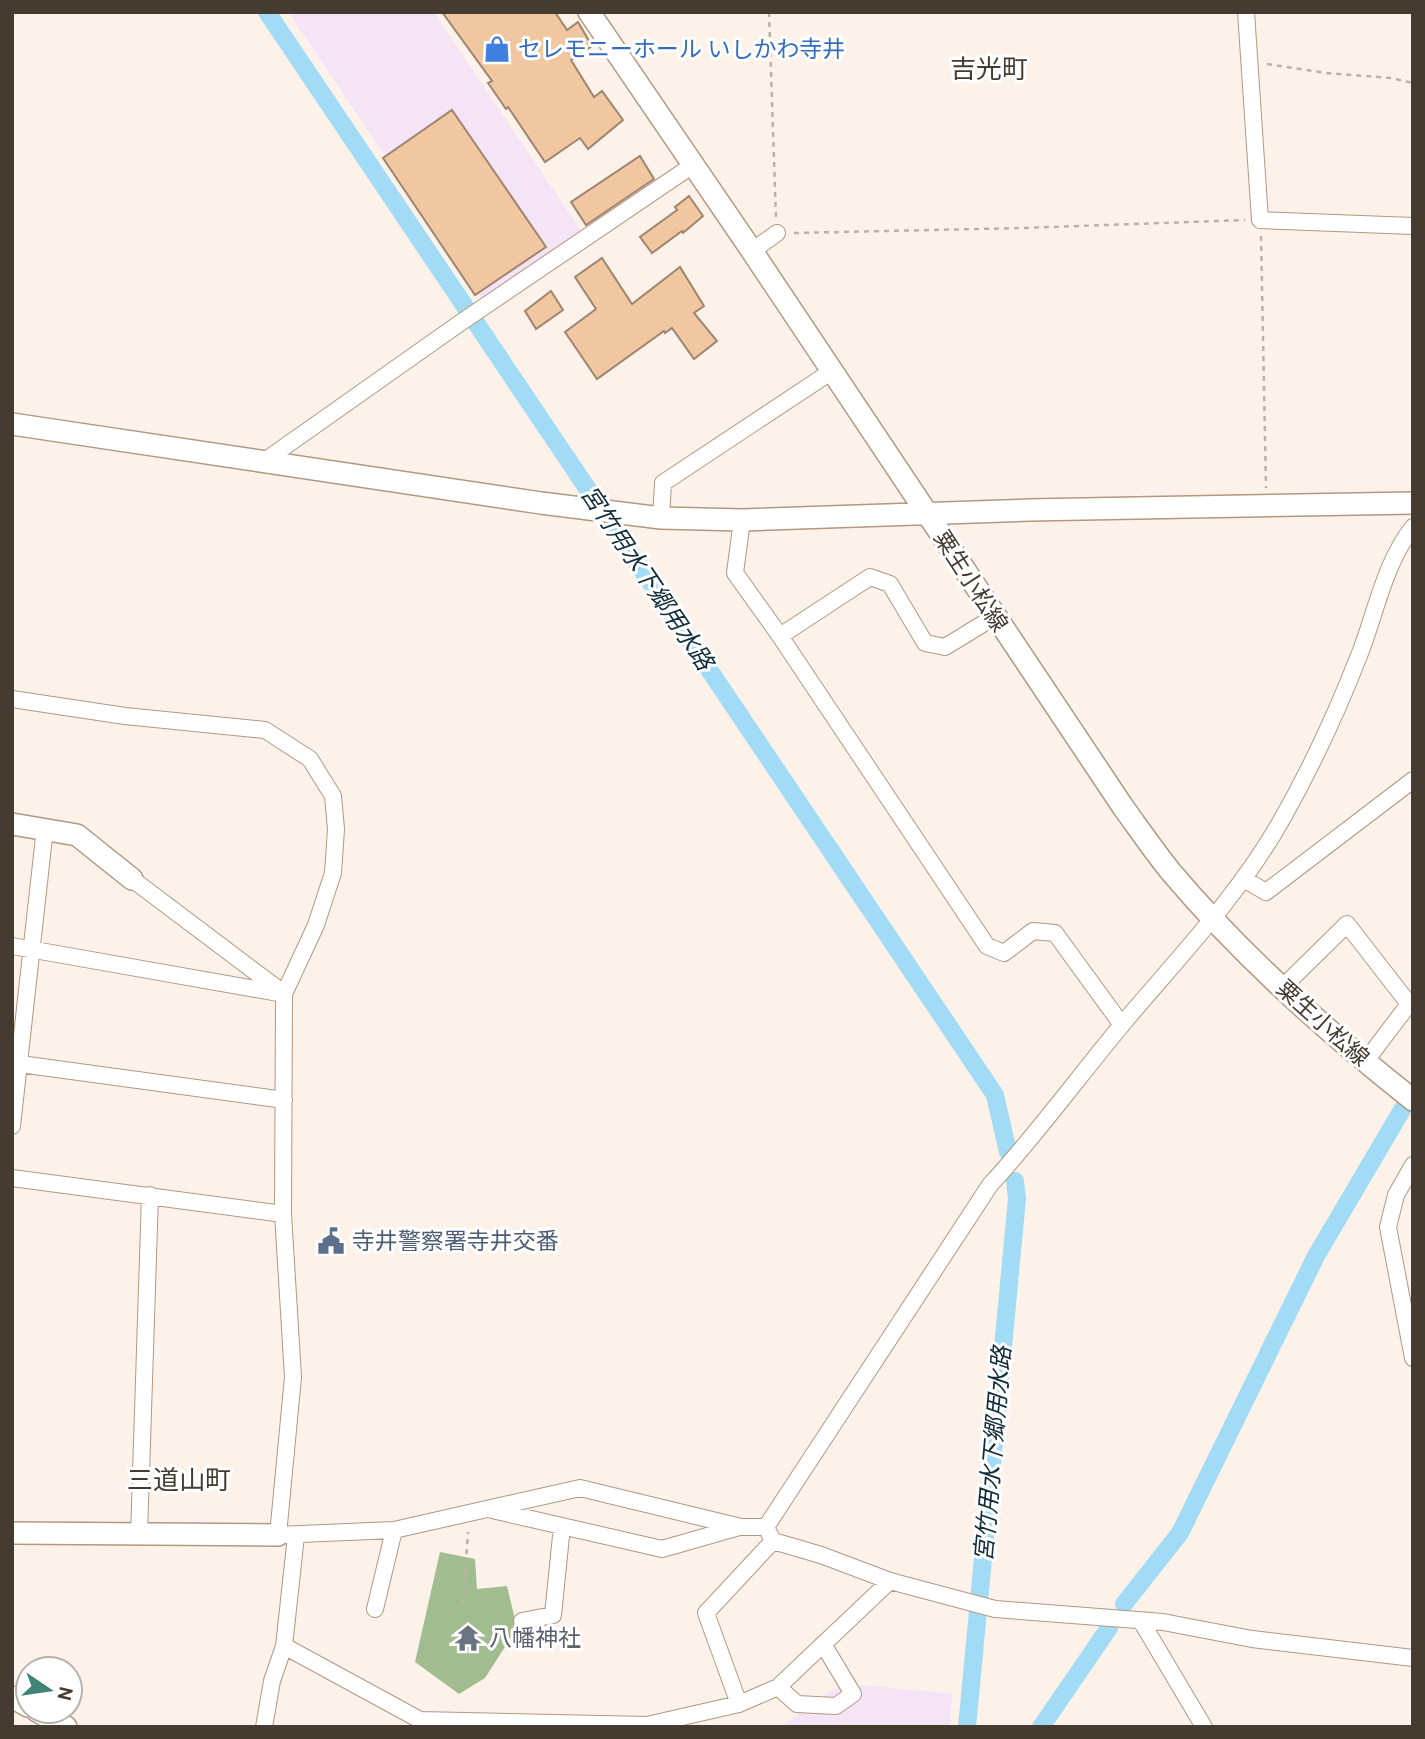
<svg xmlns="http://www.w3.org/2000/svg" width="1425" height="1739" font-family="Overpass,'Noto Sans JP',sans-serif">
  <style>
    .industrial { fill: #f5e4f6 }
    .forest { fill: #a1bd8f }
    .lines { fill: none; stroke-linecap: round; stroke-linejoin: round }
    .canal { stroke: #a1dbf5; stroke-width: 18 }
    .building { fill: #f1c7a1; stroke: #9d856f; stroke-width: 2 }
    .street-casing { stroke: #b19881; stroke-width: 18 }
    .secondary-casing { stroke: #b19881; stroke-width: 24 }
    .path { stroke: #bcb1a8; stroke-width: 2.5; stroke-dasharray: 5 5; stroke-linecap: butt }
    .street { stroke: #fff; stroke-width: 16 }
    .secondary { stroke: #fff; stroke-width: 21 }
    .labels { text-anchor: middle; stroke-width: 6; stroke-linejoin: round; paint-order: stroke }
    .shop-label { font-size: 23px; fill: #366cbe; stroke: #fff; text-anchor: start }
    .street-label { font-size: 23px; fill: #453b31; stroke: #fff }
    .service-label { font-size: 23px; fill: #4e5e75; stroke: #fff; text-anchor: start }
    .worship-label { font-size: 23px; fill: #5b616d; stroke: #fff; text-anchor: start }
    .water-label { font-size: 24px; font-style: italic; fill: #112d39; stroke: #fff }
    .quarter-label { font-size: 26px; fill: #453b31; stroke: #fff }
  </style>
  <rect width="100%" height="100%" fill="#fdf2e9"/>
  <path class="industrial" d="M288,12H434L583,234L485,304Z
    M842,1683L953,1694L949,1727H780Z"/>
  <path class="forest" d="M440,1552L475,1559L477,1589L507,1586L517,1628L485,1678L459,1694L415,1662Z"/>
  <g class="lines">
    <path class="canal" d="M267,12L995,1095L1008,1152
      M1124,1604L1180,1533L1316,1256L1402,1110
      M967,1727L1017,1199L1015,1181
      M1041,1727L1109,1628"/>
  </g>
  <path class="building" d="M442,12H555L567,30L578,22L592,46L571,60L594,97L602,91L623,120L588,149L580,138L545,162L508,107L506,109L488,83L492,81Z
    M452,110L546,247L475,295L383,158Z
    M640,156L654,179L586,225L571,202Z
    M689,196L703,216L683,233L682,231L652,253L640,237L677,210L675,207Z
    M602,258L632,304L680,267L704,306L694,313L717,341L694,359L672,328L665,333L664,331L597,379L565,332L596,309L575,277Z
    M551,291L563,310L536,329L525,311Z"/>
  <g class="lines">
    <defs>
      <path id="street" d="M1246,12L1260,220L1413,226
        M752,251L777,233
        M263,462L460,323L693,165
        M661,518L663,483L832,371
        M742,520L735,573L780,636L987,946L1004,953L1033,931L1055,933L1122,1025
        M780,636L870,577L890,584L925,643L945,647L994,617
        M12,699L125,716L265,730L310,759L333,796L336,829L333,873L316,925L284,994L283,1214L293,1377L278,1535L394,1530L580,1488L741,1527H766
        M132,879L282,992
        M1244,879L1266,892L1413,780
        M12,946L284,994
        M1283,987L1347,924L1409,1004L1365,1062
        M20,1064L284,1100
        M12,1126L45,828
        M1413,1165L1396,1195L1388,1227L1413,1358
        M12,1178L283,1214
        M492,1510L662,1549L739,1527
        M766,1527L990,1185C1038,1133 1079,1076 1125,1021C1179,957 1239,895 1281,821C1311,768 1338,710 1360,653C1376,612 1385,562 1413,527
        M766,1527L773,1541L821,1555L890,1581L995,1609L1163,1622L1252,1639L1413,1658
        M139,1535L150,1195
        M375,1609L394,1530
        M522,1621L553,1615L562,1526
        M1141,1621L1204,1727
        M284,1646L420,1720L647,1725L739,1704L778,1687L890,1581
        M778,1687L797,1704L836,1706L853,1694L823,1644
        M739,1704L706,1613L773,1541
        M264,1727L272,1681L284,1646L296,1536"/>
      <path id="secondary" d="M589,12L752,251L1123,807C1139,829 1154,851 1171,872C1242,956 1327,1032 1413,1100
        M12,424L541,503L661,518L742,520L1029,510L1413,503
        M12,824L77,835L132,879
        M12,1533L278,1535
        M12,1697L28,1706
        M37,1711L66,1727"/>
    </defs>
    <use href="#street" class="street-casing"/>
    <use href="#secondary" class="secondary-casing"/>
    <path class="path" d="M769,12L776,219
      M1267,64L1326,73L1391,78L1413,83
      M794,233L1023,228L1245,220
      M1261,236L1266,488
      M463,1604L468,1532"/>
    <use href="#street" class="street"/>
    <use href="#secondary" class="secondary"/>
  </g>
  <defs>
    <symbol id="shop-bare" viewBox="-9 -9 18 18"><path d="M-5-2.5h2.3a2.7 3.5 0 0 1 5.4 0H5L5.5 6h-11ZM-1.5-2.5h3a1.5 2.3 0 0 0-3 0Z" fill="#3f7fe0" stroke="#fff" stroke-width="2.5" paint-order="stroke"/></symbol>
    <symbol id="civic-bare" viewBox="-9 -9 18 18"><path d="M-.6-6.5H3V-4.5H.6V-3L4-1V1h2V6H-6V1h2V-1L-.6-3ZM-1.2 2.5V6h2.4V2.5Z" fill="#5c6f8a" stroke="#fff" stroke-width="2.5" paint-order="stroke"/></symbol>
    <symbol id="temple-bare" viewBox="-9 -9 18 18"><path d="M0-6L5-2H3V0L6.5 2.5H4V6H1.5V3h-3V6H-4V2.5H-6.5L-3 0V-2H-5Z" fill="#6b7280" stroke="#fff" stroke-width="2.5" paint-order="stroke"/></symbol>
  </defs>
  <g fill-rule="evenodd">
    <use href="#shop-bare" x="478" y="30" width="38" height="38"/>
    <use href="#civic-bare" x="312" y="1222" width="38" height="38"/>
    <use href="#temple-bare" x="449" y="1619" width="38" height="38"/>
  </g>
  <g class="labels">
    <g class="shop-label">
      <text x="518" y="57">セレモニーホール いしかわ寺井</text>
    </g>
    <g class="street-label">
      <text transform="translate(971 581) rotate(57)" y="8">粟生小松線</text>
      <text transform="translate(1323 1023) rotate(42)" y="8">粟生小松線</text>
    </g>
    <g class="service-label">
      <text x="352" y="1249">寺井警察署寺井交番</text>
    </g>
    <g class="worship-label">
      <text x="489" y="1646">八幡神社</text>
    </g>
    <g class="water-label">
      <text transform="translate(647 578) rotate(56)" y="8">宮竹用水下郷用水路</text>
      <text transform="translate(993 1454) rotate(-85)" y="8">宮竹用水下郷用水路</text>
    </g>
    <g class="quarter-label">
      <text x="989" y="78">吉光町</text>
      <text x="179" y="1489">三道山町</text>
    </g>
  </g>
  <rect width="1425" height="1739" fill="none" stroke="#453b31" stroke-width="28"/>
  <g transform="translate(49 1690) rotate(103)"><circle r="33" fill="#ffffff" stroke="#b5b1ad" stroke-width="2"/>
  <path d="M0-5L12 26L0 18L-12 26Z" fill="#408478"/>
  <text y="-10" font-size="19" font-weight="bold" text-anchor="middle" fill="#453b31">N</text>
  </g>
</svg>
